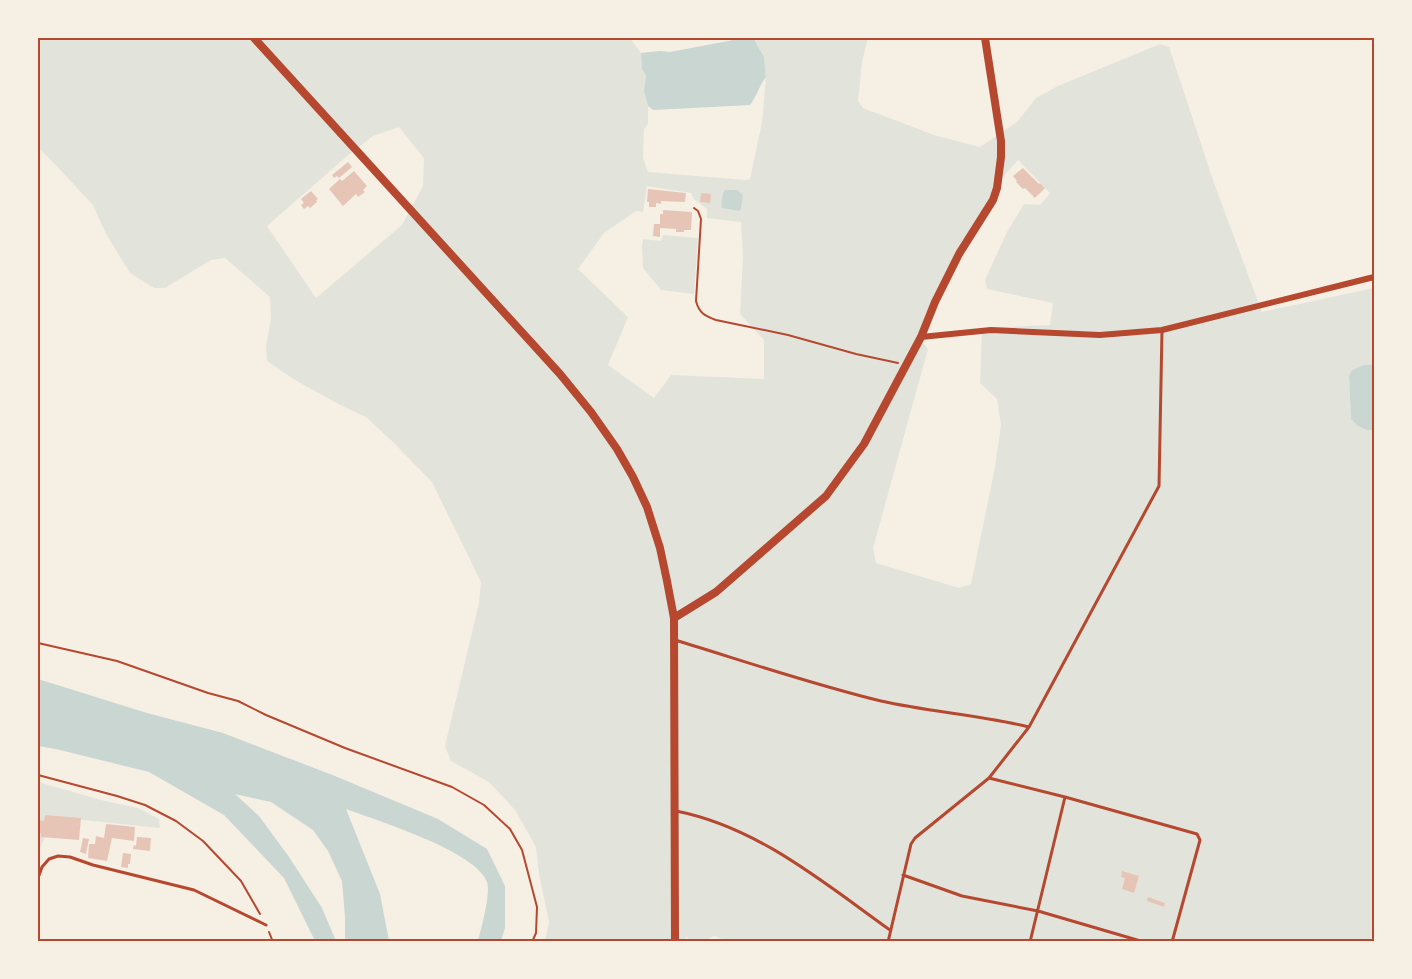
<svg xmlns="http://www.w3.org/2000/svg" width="1412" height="979" font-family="Manrope,sans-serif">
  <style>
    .green { fill: #e2e4dc; fill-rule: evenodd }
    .water { fill: #c9d6d2 }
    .building { fill: #e6c5b7 }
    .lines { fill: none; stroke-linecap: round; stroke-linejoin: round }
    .path { stroke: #b5482f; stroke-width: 2 }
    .service { stroke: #b5482f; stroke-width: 3 }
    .minor { stroke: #b5482f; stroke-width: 6 }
    .tertiary { stroke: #b5482f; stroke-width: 8 }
    .neatline { fill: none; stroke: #b5482f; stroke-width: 2 }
  </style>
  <rect width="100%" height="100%" fill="#f6efe4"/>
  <path class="green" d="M38,38H630L641,53L642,69L646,75L644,91L648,106V124L644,129L643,158L648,172L746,180L750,179L762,122L766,77L764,57L754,38H868L862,62L858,101L863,108L934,135L980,147L1017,122L1036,98L1058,86L1160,44L1169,47L1214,183L1262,312L1374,288V365H1364L1352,370L1349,376L1351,419L1367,429L1374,430V941L730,942L714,936L703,942L688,941L687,936L683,942L545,941L549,922L539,874L536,847L515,810L489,782L451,761L445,746L479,603L481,582L432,482L393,442L366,417L340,405L295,380L267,361L266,346L271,318L270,297L225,258L211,260L165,288H154L130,273L106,234L93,205L50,159L38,147ZM399,127L424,158L423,186L402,225L316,298L267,226L346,157L373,136ZM1018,160L1050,193L1040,205L1024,204L1007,232L985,280L987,289L1053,303L1050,325L982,328L980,383L997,399L1001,425L995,467L971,584L959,588L876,563L873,548L928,349L918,337L1002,178ZM647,186L691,193L694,199L707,209V218L741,222L743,256L740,314L764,340V379L671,375L654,398L608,365L628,317L578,269L604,233L636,211L643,212Z
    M663,235L698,238L694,294L661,290L643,268L642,247L643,239L661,241Z
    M38,782L105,801L138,808L159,819L160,828L54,817L38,852Z"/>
  <path class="water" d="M744,38L754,39L764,57L766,77C759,86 757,96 750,105L653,110L648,106L644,91L646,75L642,69L641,53L660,51L670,52Z
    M725,190H737L743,195L741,209L739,211L722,208C721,203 722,194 725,190Z
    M1364,365H1374V430H1367L1358,426L1351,419L1349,376L1352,370Z
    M38,679L147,713L223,733L335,776L438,819L487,849L505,886V928L501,941H478C481,929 491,894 487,882C476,851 378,821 346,809L380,894L389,941H345V916L342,881L328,851L313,830L271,802L235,794L259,816L289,857L322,908L336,941H315L284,878L224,815L149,772L56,749L38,746Z"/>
  <path class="building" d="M348,162L352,167L339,178L337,176L334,178L332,175Z
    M1023,168L1039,184L1040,183L1045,188L1035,198L1025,188L1023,189L1016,182L1017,181L1013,176Z
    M354,171L367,186L363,190L365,192L358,197L356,194L343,206L329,189L340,179L342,181Z
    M648,189L686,193L685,202L661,201V204L656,203V207H649V202H647Z
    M311,191L318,199L316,200L317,202L310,208L308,206L304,209L301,205L304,203L301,199Z
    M701,193L711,194L710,203L700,202Z
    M663,210L692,212L691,230H684V232H676V229L660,228V237L653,236L654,224H660V214H663Z
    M45,815L81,818L79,840L41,837V833H39L40,820L44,821Z
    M106,824L135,827L134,841L112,838L107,861L88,858L89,844H95L96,836L104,838Z
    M137,837L151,838L150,851L133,849L134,845L136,846Z
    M83,838L89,839L86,854L80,852Z
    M123,853L131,854L130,864H128V868L121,867Z
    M1122,871L1139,876L1134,893L1122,889L1125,878L1121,877Z
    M1148,897L1165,903L1164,907L1147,901Z"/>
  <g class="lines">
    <path class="path" d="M694,208L698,211L701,219L696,301C699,313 705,316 716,320L788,335L856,354L898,363
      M38,643L117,661L208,693L238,701L266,715L345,748L452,787L484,805L510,829L522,850L537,907L536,933L532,942
      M38,775L117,796L145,805L176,821L203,841L241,881L260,914
      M269,932L273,942"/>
    <path class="service" d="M675,640C744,661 811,684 881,701C930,712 980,715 1029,727
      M989,778L1065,797L1197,834L1200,840L1172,942
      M676,811C758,827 824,883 890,930
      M903,875L962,896L1038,911L1144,942
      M38,878L42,867L49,859L58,856L70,857L93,865L194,890L266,925
      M888,942L911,844L915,838L989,778L1029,727L1159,486L1162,330
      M1030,942L1065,797"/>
    <path class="minor" d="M921,337L991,330L1100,335L1162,330L1374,277"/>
    <path class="tertiary" d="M254,38L560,374L591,412L617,449L633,477L647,507L660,548L667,581L674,618L675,942
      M674,618L716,592L826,496L864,444L921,337L935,302L959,254L993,200L997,188L1001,157V141L985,38"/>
  </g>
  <rect width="1412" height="979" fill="none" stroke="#f6efe4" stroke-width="78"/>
  <rect x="39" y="39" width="1334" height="901" class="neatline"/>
</svg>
